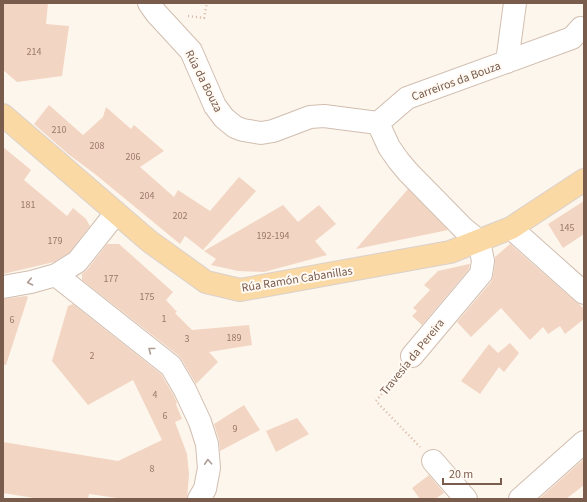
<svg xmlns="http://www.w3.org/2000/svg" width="587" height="502" font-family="'Source Sans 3',sans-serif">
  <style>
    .building { fill: #f3d5c3 }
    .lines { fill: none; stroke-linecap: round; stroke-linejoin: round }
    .street-casing { stroke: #d1beb0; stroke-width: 24 }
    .primary-casing { stroke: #dad1cd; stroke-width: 24 }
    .path { stroke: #d9b8a5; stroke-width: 2.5; stroke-dasharray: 1 3; stroke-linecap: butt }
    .street { stroke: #fff; stroke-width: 22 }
    .primary { stroke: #fbd9a5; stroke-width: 22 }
    .oneway { stroke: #af9d94 }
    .labels { text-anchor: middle; stroke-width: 4; stroke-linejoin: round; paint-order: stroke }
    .number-label { font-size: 10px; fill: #987a6a }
    .street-label { font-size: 12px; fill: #7a5c4d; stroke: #fffaf3 }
  </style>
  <rect width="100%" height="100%" fill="#fdf6ec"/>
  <path class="building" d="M3,3H48L46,24L69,26L62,76L17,82L3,70Z
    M49,105L83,135L103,117L106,107L131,129L134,125L164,151L140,167L174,197L178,190L210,211L239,177L256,191L203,250L185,236L180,244L95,174L68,154L34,124Z
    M3,147L31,170L24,180L67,216L73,208L86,219L90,226L69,253L54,262L3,274Z
    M408,189L448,230L356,249Z
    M584,201V234L563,248L548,224Z
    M283,205L298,222L319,205L336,224L315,241L327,255L264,272L238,271L211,265L216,259L204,251Z
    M107,244H119L173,292L166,300L177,312L175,313L192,330L249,325L252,345L209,352L218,362L196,384L182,360L179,356L82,280V274L87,270Z
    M510,244L576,302L579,304L584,309V319L565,334L560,326L548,334L543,327L530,340L501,308L471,337L457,322L491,282L493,276L495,263V257Z
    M469,264H470L469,269L422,325L412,316L417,311L413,308L430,290L424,285L438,271Z
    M26,296L28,297L6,365H3V299Z
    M73,304L161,374L174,396L177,403L176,404L182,419L175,422L187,454L189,474L187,499H124L89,494L88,499H40L3,493V442L118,461L162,440L133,380L88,405L52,361L68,306Z
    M510,343L519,353L504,372L499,367L480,394L461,381L489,344L498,353Z
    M244,405L260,430L220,451L219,440L214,424Z
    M297,418L309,434L276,452L266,431Z
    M584,459V485L566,499H539Z
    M429,475L444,493L435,499H420L412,488Z"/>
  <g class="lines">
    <defs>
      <path id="street" d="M149,3L156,13L191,51L215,106L224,118L235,127L243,130L261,133L273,131L310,117L324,116L378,123
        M507,62L515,3
        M378,123L389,147L398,160L408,172L463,228L479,241L483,261L481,274L412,356
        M378,123L407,98L572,38L581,28
        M511,228L584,293
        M56,275L171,366L185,390L200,422L207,444L209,468L205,489L199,499
        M3,287L31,282L56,275L77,262L116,213
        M433,461L466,499
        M520,499L584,442"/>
      <path id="primary" d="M3,115L149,241L206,282L240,290L450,252L511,228L584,180"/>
    </defs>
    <use href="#street" class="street-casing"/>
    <use href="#primary" class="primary-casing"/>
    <path class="path" d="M188,16L204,18L207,3
      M399,372L376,401L420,447"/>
    <use href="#street" class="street"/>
    <use href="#primary" class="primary"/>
  </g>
  <defs><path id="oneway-chevron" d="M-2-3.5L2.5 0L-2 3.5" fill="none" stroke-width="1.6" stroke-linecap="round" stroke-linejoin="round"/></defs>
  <g class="oneway">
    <use href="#oneway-chevron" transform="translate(30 282) rotate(168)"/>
    <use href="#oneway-chevron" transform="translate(151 350) rotate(-142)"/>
    <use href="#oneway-chevron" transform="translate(208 462) rotate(-93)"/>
  </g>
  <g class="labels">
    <g class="number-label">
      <text x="34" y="55">214</text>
      <text x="59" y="133">210</text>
      <text x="97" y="149">208</text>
      <text x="133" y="160">206</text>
      <text x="147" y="199">204</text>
      <text x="28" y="208">181</text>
      <text x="180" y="219">202</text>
      <text x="567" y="231">145</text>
      <text x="273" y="239">192-194</text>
      <text x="55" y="244">179</text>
      <text x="111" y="282">177</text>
      <text x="147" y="300">175</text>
      <text x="164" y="322">1</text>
      <text x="12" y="323">6</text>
      <text x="234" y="341">189</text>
      <text x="187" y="342">3</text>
      <text x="92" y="359">2</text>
      <text x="155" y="398">4</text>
      <text x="165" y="419">6</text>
      <text x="235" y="432">9</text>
      <text x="152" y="472">8</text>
    </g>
    <g class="street-label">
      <text transform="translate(204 81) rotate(63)" y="4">Rúa da Bouza</text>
      <text transform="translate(456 81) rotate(-20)" y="4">Carreiros da Bouza</text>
      <text transform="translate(297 279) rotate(-9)" y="4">Rúa Ramón Cabanillas</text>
      <text transform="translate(412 357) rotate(-51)" y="4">Travesía da Pereira</text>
    </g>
  </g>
  <rect width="587" height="502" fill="none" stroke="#7a5c4d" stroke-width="8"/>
  <path d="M443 478v6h58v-6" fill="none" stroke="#7a5c4d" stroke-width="2"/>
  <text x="449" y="478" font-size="12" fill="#7a5c4d" stroke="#fffaf3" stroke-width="3" paint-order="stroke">20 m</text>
</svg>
